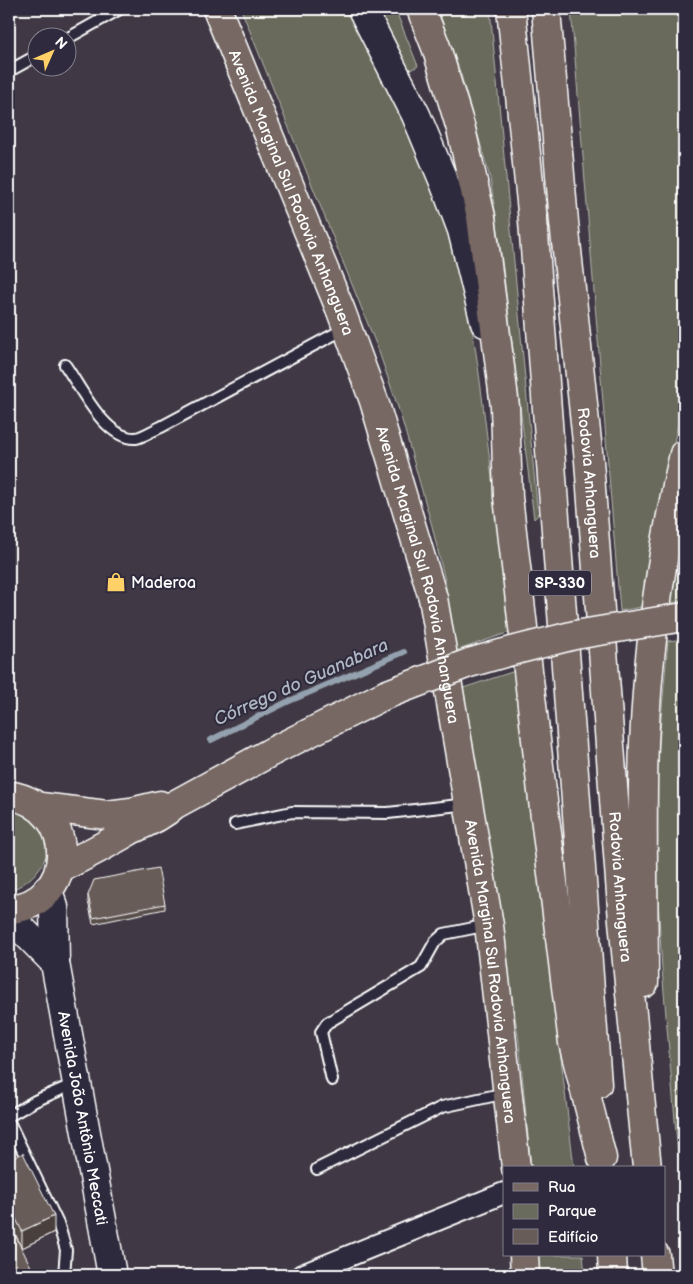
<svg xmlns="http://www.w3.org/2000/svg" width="693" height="1284" font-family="'Balsamiq Sans',sans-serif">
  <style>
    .green { fill: #696b5c; stroke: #b4b5ae }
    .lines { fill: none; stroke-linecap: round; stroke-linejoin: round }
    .stream { stroke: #94a1ae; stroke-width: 6 }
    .lane-casing { stroke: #fff; stroke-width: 14 }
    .street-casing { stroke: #fff; stroke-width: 24 }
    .secondary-casing { stroke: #fff; stroke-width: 31 }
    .primary-casing { stroke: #fff; stroke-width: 31 }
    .highway-casing { stroke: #fff; stroke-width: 31 }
    .lane { stroke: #2f2a3d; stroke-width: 10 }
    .street { stroke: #2f2a3d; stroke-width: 20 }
    .secondary { stroke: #2f2a3d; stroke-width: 28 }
    .primary { stroke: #776864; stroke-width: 28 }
    .highway { stroke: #776864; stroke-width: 28 }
    .primary-bridge-casing { stroke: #fff; stroke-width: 31; stroke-linecap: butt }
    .primary-bridge { stroke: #776864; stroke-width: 28 }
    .wall { fill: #594f4c; stroke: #fff }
    .shaded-wall { fill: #49403e; stroke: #fff }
    .building { fill: #685c58; stroke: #fff }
    .labels { text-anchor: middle; stroke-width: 4; stroke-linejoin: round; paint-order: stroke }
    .shield { fill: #2f2a3d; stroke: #c1bfc5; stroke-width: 1 }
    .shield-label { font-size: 15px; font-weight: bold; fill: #fff }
    .street-label { font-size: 16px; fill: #fff; stroke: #2f2a3d }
    .poi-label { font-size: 16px; fill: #fff; stroke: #2f2a3d; text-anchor: start }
    .water-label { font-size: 18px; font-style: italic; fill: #afb8c2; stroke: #2f2a3d }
  </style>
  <rect width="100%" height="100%" fill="#403945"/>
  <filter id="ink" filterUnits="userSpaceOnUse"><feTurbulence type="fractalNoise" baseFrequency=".02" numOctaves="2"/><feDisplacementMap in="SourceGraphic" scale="10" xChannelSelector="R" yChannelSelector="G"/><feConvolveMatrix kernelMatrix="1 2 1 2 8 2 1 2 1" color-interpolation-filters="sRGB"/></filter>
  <g filter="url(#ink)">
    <path class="green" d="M241,9H352C400,97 440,194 464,292C476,340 481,389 487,437C495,502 503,567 510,632L455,651L445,581L432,526L400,413L378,349Z
      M377,9H395L418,66L408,71Z
      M438,9H490L538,515L534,519L499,237L490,178L461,75Z
      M571,9H684V400C667,469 653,537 641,607L620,611Z
      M684,521V601L669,603Z
      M684,639V1225L662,969L658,898L656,777L668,641Z
      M515,671L574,1168H531L519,1042L463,688Z
      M9,809L33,816L50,837C49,862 33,882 9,891Z
      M538,1255H583L585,1275H540Z"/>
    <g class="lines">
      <path class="stream" d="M211,740L287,702L404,652"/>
      <defs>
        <path id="lane" d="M68,38L120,9
          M9,71L38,55
          M65,365C80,386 105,440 136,438C143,437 153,430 161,427L346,328
          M235,824L292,812L388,813L468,804
          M332,1080L321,1032L327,1023L421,967L435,942L444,934L488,925
          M9,1116L35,1101L76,1083
          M9,1122L59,1226L66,1250L64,1275
          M317,1169L442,1107L506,1093"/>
        <path id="street" d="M302,1275L504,1193"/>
        <g id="secondary">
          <path d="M362,9L416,115L444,182L462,230L485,323"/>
          <path id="s1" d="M47,890L54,907L55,963L112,1275"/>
          <path d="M9,916L55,963"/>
        </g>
        <path id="primary" d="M9,795C82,808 75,905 9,909
          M41,807L107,815L131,812L160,805
          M59,868C85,857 107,844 131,830C147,822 161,817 174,805L273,751"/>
        <g id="highway">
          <path id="s2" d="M217,9L341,311L374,401L433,598L489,925L516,1168"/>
          <path d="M421,9L436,47L461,129L481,217L505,407L508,497L544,809L573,1043L602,1158"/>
          <path d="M511,9L533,221L597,1084"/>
          <path id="s3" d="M546,9L564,222L589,461L623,921L647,1168"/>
          <path d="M644,983C644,903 641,823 644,743C648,646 662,549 684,454"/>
          <path d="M524,1255L525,1275"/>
          <path d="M612,1255L613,1275"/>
          <path d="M655,1255L657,1275"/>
        </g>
      </defs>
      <use href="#lane" class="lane-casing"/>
      <use href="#street" class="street-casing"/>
      <use href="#secondary" class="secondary-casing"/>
      <use href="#primary" class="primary-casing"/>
      <use href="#highway" class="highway-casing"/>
      <use href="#lane" class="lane"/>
      <use href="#street" class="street"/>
      <use href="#secondary" class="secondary"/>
      <use href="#primary" class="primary"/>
      <use href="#highway" class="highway"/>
      <defs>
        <path id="primary-bridge" d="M273,751L385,695L469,663L504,653L575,635L684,617"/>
      </defs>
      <use href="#primary-bridge" class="primary-bridge-casing"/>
      <use href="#primary-bridge" class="primary-bridge"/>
    </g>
    <path class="wall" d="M88,895L165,904V909L93,924L88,901Z
      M9,1160L54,1232L22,1248L9,1221Z"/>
    <path class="shaded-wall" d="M54,1216V1232L22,1248V1231Z"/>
    <path class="building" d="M158,868L165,904L93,918L88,895L94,880Z
      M23,1153L54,1216L22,1231L9,1205V1160Z
      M9,1223L34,1273L29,1275H9Z"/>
  </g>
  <defs>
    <symbol id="shop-bare" viewBox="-9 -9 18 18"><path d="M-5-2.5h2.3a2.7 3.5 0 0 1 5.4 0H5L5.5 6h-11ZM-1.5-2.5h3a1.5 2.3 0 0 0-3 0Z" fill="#ffd166" stroke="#2f2a3d" stroke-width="2.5" paint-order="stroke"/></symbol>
  </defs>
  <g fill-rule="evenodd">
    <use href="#shop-bare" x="102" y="568" width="28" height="28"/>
  </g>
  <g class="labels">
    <rect class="shield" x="529" y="570.5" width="62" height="25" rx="4"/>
    <g class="shield-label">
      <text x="560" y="588">SP-330</text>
    </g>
    <g class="street-label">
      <text dy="6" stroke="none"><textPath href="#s2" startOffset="198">Avenida Marginal Sul Rodovia Anhanguera</textPath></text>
      <text dy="6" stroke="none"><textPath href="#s3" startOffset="476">Rodovia Anhanguera</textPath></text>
      <text dy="6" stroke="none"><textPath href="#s2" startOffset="602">Avenida Marginal Sul Rodovia Anhanguera</textPath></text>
      <text dy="6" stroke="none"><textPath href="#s3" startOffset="881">Rodovia Anhanguera</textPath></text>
      <text dy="6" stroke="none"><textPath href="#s2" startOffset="1006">Avenida Marginal Sul Rodovia Anhanguera</textPath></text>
      <text dy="6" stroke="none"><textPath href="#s1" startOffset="232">Avenida João Antônio Meccati</textPath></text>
    </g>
    <g class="poi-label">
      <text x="131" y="588">Maderoa</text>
    </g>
    <g class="water-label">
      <text transform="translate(301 682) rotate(-24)" y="6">Córrego do Guanabara</text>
    </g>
  </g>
  <rect width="693" height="1284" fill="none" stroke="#2f2a3d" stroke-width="30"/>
  <rect x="15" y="15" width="663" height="1254" fill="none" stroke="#fff" stroke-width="2" filter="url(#ink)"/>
  <rect x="503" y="1166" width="162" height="90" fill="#2f2a3d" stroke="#827f8b"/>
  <rect x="513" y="1183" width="25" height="8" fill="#776864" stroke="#827f8b"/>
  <text x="548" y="1192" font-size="15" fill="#ffffff">Rua</text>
  <rect x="513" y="1204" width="25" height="15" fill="#696b5c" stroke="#827f8b"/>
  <text x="548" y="1216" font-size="15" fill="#ffffff">Parque</text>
  <rect x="513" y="1229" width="25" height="15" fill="#685c58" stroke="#827f8b"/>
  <text x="548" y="1242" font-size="15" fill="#ffffff">Edifício</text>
  <g transform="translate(52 52) rotate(45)"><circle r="24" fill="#2f2a3d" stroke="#827f8b"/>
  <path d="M0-4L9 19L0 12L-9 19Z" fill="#ffd166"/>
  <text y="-8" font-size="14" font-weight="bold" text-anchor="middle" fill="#ffffff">N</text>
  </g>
</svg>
